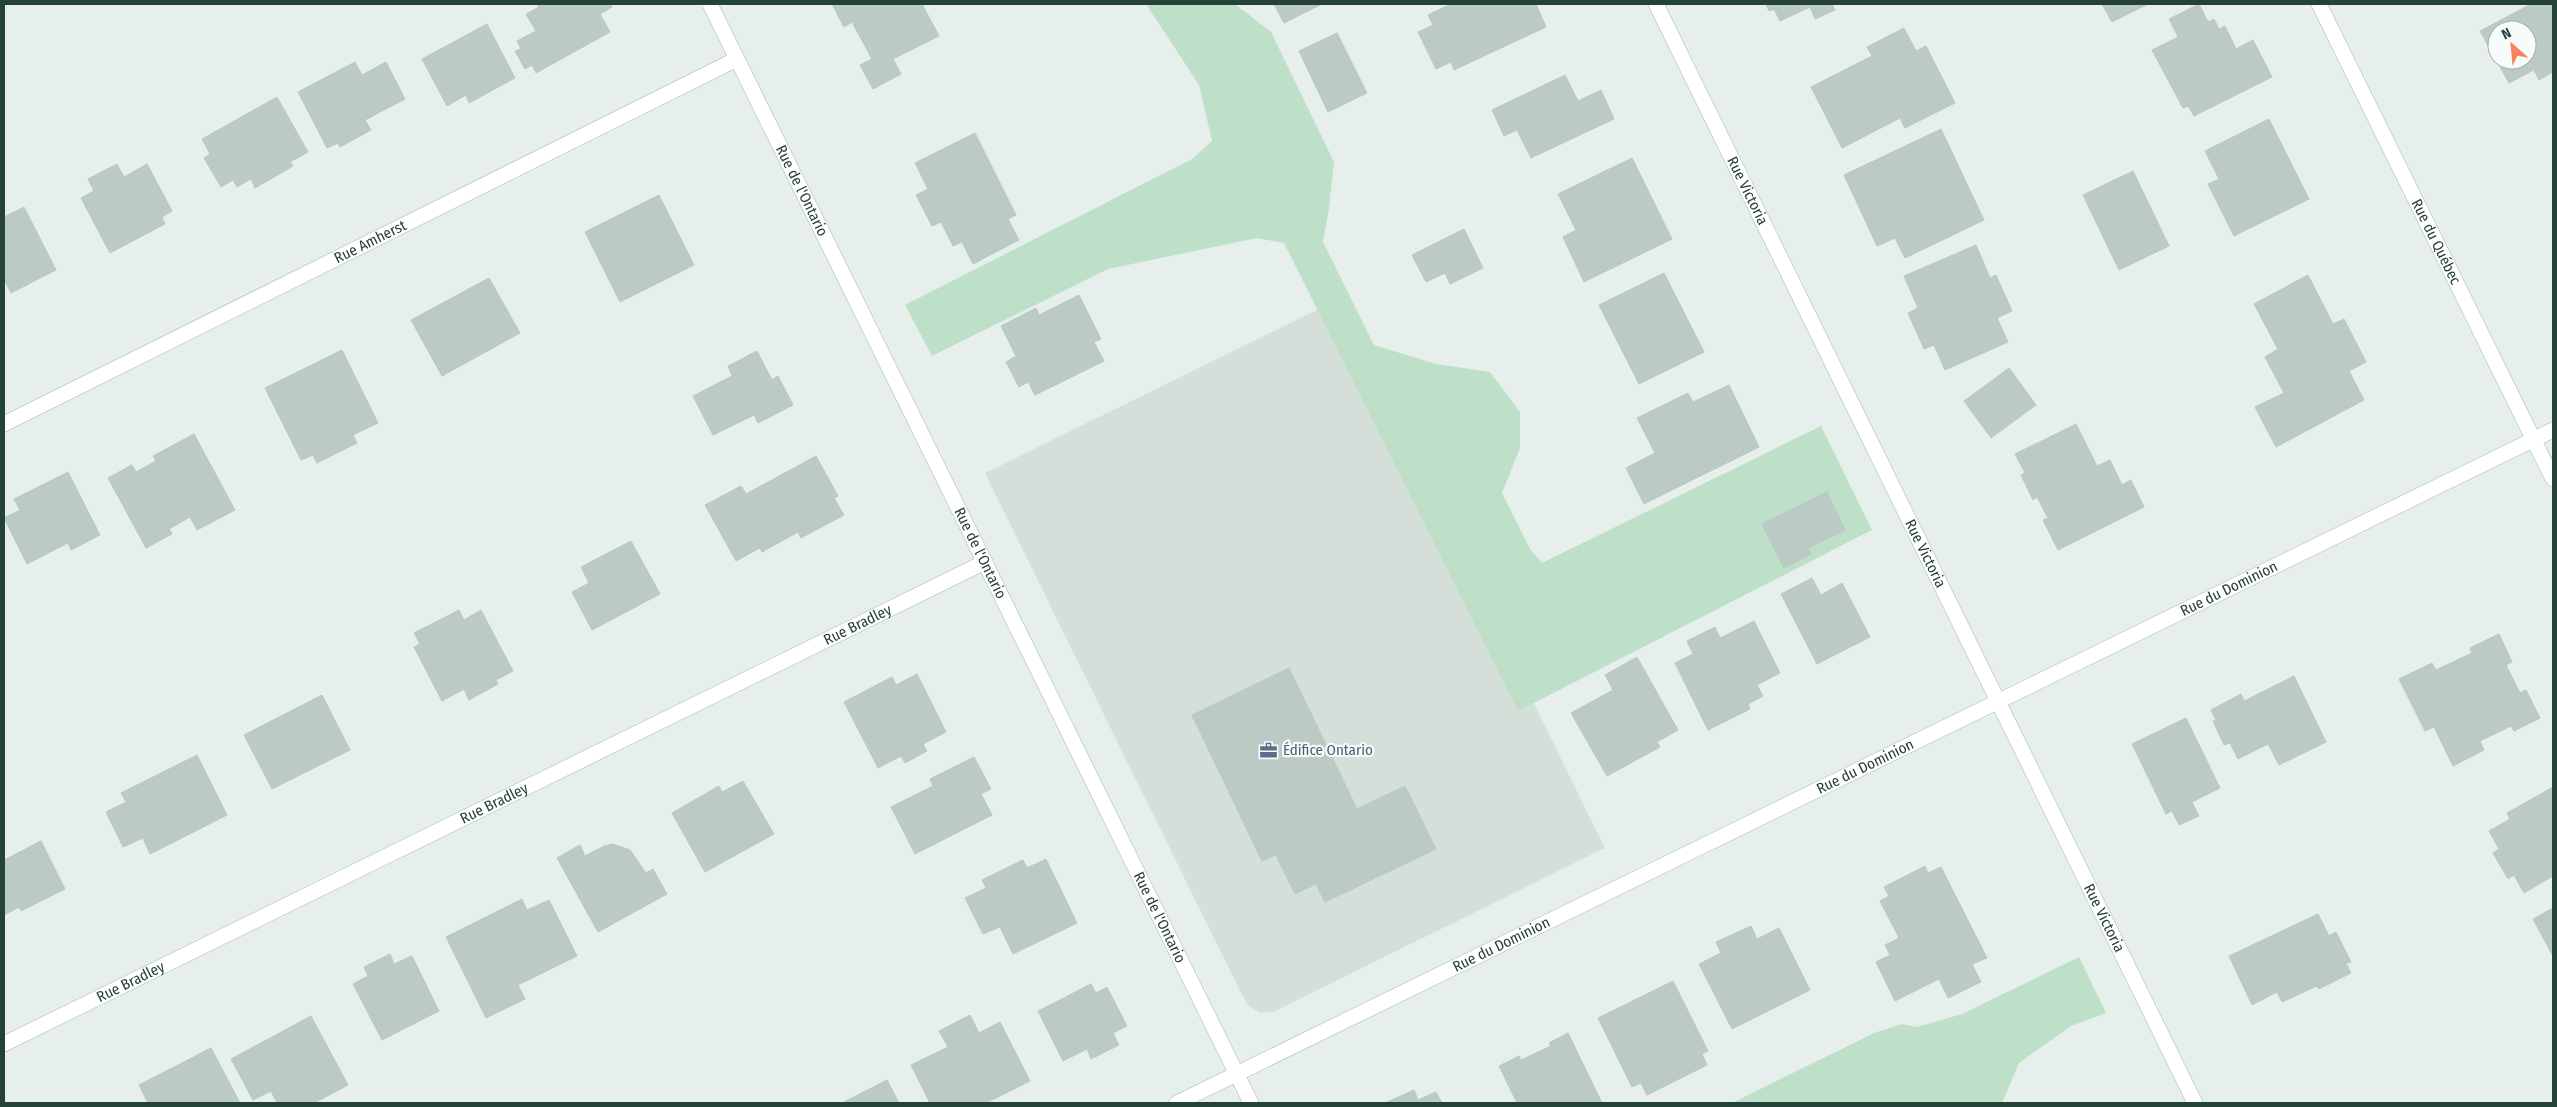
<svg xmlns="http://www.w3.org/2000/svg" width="2557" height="1107" font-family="'Fira Sans Condensed',sans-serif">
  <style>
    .built { fill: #d4dfda }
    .green { fill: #bfe0c8 }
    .building { fill: #bbcac4; stroke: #b8c9c2; fill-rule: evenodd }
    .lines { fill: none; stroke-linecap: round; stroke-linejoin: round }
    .minor-casing { stroke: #a8b8b2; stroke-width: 16 }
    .minor { stroke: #fff; stroke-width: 15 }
    .labels { text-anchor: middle; stroke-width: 4.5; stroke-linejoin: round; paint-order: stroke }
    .street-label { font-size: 15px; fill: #24423a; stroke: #f7fbf9 }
    .service-label { font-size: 15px; fill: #4e5e75; stroke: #f7fbf9; text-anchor: start }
  </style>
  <rect width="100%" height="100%" fill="#e6efeb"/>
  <path class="built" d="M1335,301L1605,848L1273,1012L1260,1013L1248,1005L1242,995L985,473Z"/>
  <path class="green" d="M1146,4H1235L1271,32L1334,162L1329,208L1323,242L1374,345L1436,364L1490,372L1520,412V448L1502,493L1530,549L1542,563L1821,426L1872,530L1518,711L1284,243L1257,238L1108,269L932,356L905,305L1192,159L1212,141L1199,85Z
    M2079,957L2106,1013L2071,1026L2019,1063L2002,1103H1732L1874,1033L1902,1024L1917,1027L1962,1014Z"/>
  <path class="building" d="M537,4H611L612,7L600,14L610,32L536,73L532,65L525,69L515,51L521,49L517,41L536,31L526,14L539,7Z
    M832,4H922L939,36L893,59L901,74L873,89L860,65L872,59L852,22L844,27Z
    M1274,4H1319L1320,5L1284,23Z
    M1451,4H1536L1546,27L1454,70L1451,62L1436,69L1418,32L1433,25L1428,15Z
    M1766,4H1832L1835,10L1815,19L1810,7L1780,21L1774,9L1769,11Z
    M2102,4H2148L2112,22Z
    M2199,4L2208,22L2214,19L2219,29L2225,26L2236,49L2253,40L2272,77L2194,116L2188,106L2183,108L2152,50L2178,37L2169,19Z
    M2531,4H2551L2553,8V72L2539,80L2534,70L2509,83L2480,31ZM2497,30H2527V60H2497Z
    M487,24L515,78L469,103L466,95L447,106L422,59Z
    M1904,28L1916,51L1926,46L1955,103L1905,128L1900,118L1842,148L1811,87L1872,56L1867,47Z
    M1337,33L1367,93L1328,112L1299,51Z
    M355,62L362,75L386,62L405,99L365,120L371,130L340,147L338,143L327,148L298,92Z
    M1565,75L1578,101L1601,90L1614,119L1531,158L1517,130L1504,136L1492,110Z
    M277,97L308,152L290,162L293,166L255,188L251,179L237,187L233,180L221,187L204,158L210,154L202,139Z
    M2269,119L2309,199L2234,236L2208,184L2219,179L2205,151Z
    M1941,129L1984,220L1905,258L1895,238L1877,246L1844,175Z
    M975,133L1016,215L1008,219L1019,240L973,264L962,242L953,246L941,222L932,226L916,195L928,189L915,163Z
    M1632,158L1672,239L1584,282L1563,237L1576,230L1558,194Z
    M117,164L124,177L147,164L172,211L162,217L165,224L110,253L81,198L94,191L88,179Z
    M2133,171L2169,246L2119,270L2083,195Z
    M659,195L694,265L620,302L585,232Z
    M24,207L56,270L11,293L4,279V217Z
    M1464,229L1483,268L1450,284L1445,273L1426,282L1412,255Z
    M1976,245L1990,278L1996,275L2012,311L1997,318L2008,342L1945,370L1934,345L1924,349L1908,313L1918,308L1904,276Z
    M1664,273L1704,352L1639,384L1599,305Z
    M2308,275L2333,324L2344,319L2366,362L2349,371L2364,400L2276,447L2255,407L2284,393L2265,357L2278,349L2254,304Z
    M489,278L520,333L442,376L411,320Z
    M1079,295L1101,339L1094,342L1104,361L1035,395L1028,382L1019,387L1006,362L1016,356L1001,326L1036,308L1039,315Z
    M342,350L378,423L353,435L357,443L317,463L313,455L301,460L265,388Z
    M757,351L772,380L778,376L793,405L758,423L754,415L713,435L693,396L732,376L728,366Z
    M2009,368L2036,405L1991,438L1964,401Z
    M1729,385L1759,447L1644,504L1626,468L1655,453L1637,418L1688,393L1693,402Z
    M2076,424L2097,466L2110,460L2122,485L2131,480L2144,507L2058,550L2043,520L2048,518L2037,497L2033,500L2021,475L2025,473L2015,454Z
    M194,434L235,510L197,530L190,517L169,529L172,534L146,548L108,478L132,465L136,472L156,461L153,456Z
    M816,456L838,496L834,498L844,515L801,538L798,532L762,552L760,548L736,561L705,505L741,486L746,494Z
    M68,472L100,535L71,550L68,543L27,564L4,518L20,510L14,499Z
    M1827,492L1845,530L1808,548L1811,554L1784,568L1762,524Z
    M631,541L660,594L592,630L572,592L589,583L581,567Z
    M1812,578L1821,595L1842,583L1870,637L1817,664L1781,594Z
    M459,610L464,620L481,610L513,671L496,680L498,684L469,700L464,689L442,701L414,647L420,644L414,633Z
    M1754,621L1780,673L1757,685L1763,696L1748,704L1750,709L1708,730L1675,663L1693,654L1687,641L1715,627L1720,638Z
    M2499,634L2512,662L2506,665L2520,693L2526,690L2540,718L2514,731L2511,726L2480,741L2484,750L2453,766L2434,727L2425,731L2399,679L2432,663L2436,670L2472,653L2470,648Z
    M1637,657L1678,730L1657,742L1660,747L1607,776L1571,713L1613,690L1605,675Z
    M1289,668L1357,809L1405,786L1436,849L1325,902L1316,884L1295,894L1276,855L1262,861L1192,715Z
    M917,674L946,732L923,744L927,751L905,763L901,756L878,768L844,702L892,677L896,685Z
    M2294,676L2326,742L2279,765L2268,744L2238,759L2230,743L2224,745L2213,721L2216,720L2211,710L2241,694L2244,701Z
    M322,695L350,750L272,789L244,735Z
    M2186,718L2220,788L2192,802L2199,816L2179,825L2172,811L2166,814L2132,744Z
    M197,755L227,815L150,854L143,838L123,847L106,812L126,802L121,793Z
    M974,757L991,789L981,794L992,815L915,854L891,807L933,786L930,779Z
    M743,781L774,834L705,872L672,813L719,786L722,792Z
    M2553,787V876L2524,893L2514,875L2508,879L2493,853L2499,849L2489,831L2510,819L2507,813Z
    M41,841L65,889L21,911L19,907L4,915V860Z
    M613,844L630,850L646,873L653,869L667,894L598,932L557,858L580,845L585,856L604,846Z
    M1046,859L1077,923L1013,954L1000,927L983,934L965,898L986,888L982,880L1023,860L1027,868Z
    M1925,866L1928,873L1941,867L1987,958L1972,964L1981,982L1948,998L1939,979L1895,1001L1876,962L1890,955L1885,945L1899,938L1880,901L1889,896L1884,887Z
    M522,899L527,910L549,900L577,956L518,985L525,999L486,1018L446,937Z
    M2553,908V956L2533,919Z
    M2318,914L2329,936L2336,932L2351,962L2346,963L2351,973L2319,989L2317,986L2282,1002L2277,992L2252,1005L2229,956Z
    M1751,926L1757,939L1779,928L1810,990L1732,1029L1699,964L1721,953L1716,942Z
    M390,954L394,964L412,956L439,1011L382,1040L353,984L368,976L364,967Z
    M1673,981L1708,1051L1702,1054L1707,1065L1647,1095L1641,1083L1632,1087L1598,1018Z
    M1091,984L1096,993L1107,987L1127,1026L1113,1033L1119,1045L1091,1059L1087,1049L1063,1061L1038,1011Z
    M970,1015L979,1033L1000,1022L1030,1081L986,1103H930L911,1065L948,1047L939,1031Z
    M311,1016L348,1085L314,1103H277L271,1091L253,1100L231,1059Z
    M1568,1033L1602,1103H1517L1499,1066L1519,1056L1521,1060L1551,1046L1549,1043Z
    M211,1048L240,1103H148L139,1085Z
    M887,1080L899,1103H842Z
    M1414,1090L1418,1100L1436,1092L1442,1103H1385Z"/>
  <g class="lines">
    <defs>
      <g id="minor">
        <path id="s1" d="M710,4L1251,1103"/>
        <path id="s2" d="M1656,4L2195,1103"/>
        <path id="s3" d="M2319,4L2553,479"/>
        <path id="s4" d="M4,424L737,59"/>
        <path id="s5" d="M4,1044L985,562"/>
        <path id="s6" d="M1177,1103L2553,430"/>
      </g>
    </defs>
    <use href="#minor" class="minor-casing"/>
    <use href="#minor" class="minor"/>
  </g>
  <defs>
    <symbol id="office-bare" viewBox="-9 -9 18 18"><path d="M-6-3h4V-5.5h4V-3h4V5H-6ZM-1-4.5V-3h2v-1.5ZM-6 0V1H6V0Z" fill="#5c6f8a" stroke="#f7fbf9" stroke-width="2.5" paint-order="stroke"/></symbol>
  </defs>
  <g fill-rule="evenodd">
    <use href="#office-bare" x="1256" y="738" width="25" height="25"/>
  </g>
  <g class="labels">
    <g class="street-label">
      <text dy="5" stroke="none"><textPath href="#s1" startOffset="208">Rue de l'Ontario</textPath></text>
      <text dy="5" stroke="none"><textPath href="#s2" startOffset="208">Rue Victoria</textPath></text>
      <text dy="5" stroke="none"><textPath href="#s4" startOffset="409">Rue Amherst</textPath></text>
      <text dy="5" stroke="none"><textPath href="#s3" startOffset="265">Rue du Québec</textPath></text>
      <text dy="5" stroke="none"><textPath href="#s1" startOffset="612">Rue de l'Ontario</textPath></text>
      <text dy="5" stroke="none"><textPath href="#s2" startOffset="612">Rue Victoria</textPath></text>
      <text dy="5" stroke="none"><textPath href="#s6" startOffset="1171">Rue du Dominion</textPath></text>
      <text dy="5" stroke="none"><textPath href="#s5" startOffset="951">Rue Bradley</textPath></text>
      <text dy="5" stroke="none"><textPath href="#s6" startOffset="766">Rue du Dominion</textPath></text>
      <text dy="5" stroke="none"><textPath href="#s5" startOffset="546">Rue Bradley</textPath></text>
      <text dy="5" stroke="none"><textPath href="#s1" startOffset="1018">Rue de l'Ontario</textPath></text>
      <text dy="5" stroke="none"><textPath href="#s2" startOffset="1018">Rue Victoria</textPath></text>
      <text dy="5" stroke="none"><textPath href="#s6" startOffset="361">Rue du Dominion</textPath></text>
      <text dy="5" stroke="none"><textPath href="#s5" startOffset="141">Rue Bradley</textPath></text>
    </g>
    <g class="service-label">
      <text x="1283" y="755">Édifice Ontario</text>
    </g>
  </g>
  <rect width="2557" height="1107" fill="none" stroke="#24423a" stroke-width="10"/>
  <g transform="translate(2512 45) rotate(333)"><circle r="24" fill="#f7fbf9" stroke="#a3b1ad"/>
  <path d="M0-4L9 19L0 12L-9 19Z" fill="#f4845f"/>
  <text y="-8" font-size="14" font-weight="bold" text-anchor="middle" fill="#24423a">N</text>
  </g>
</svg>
